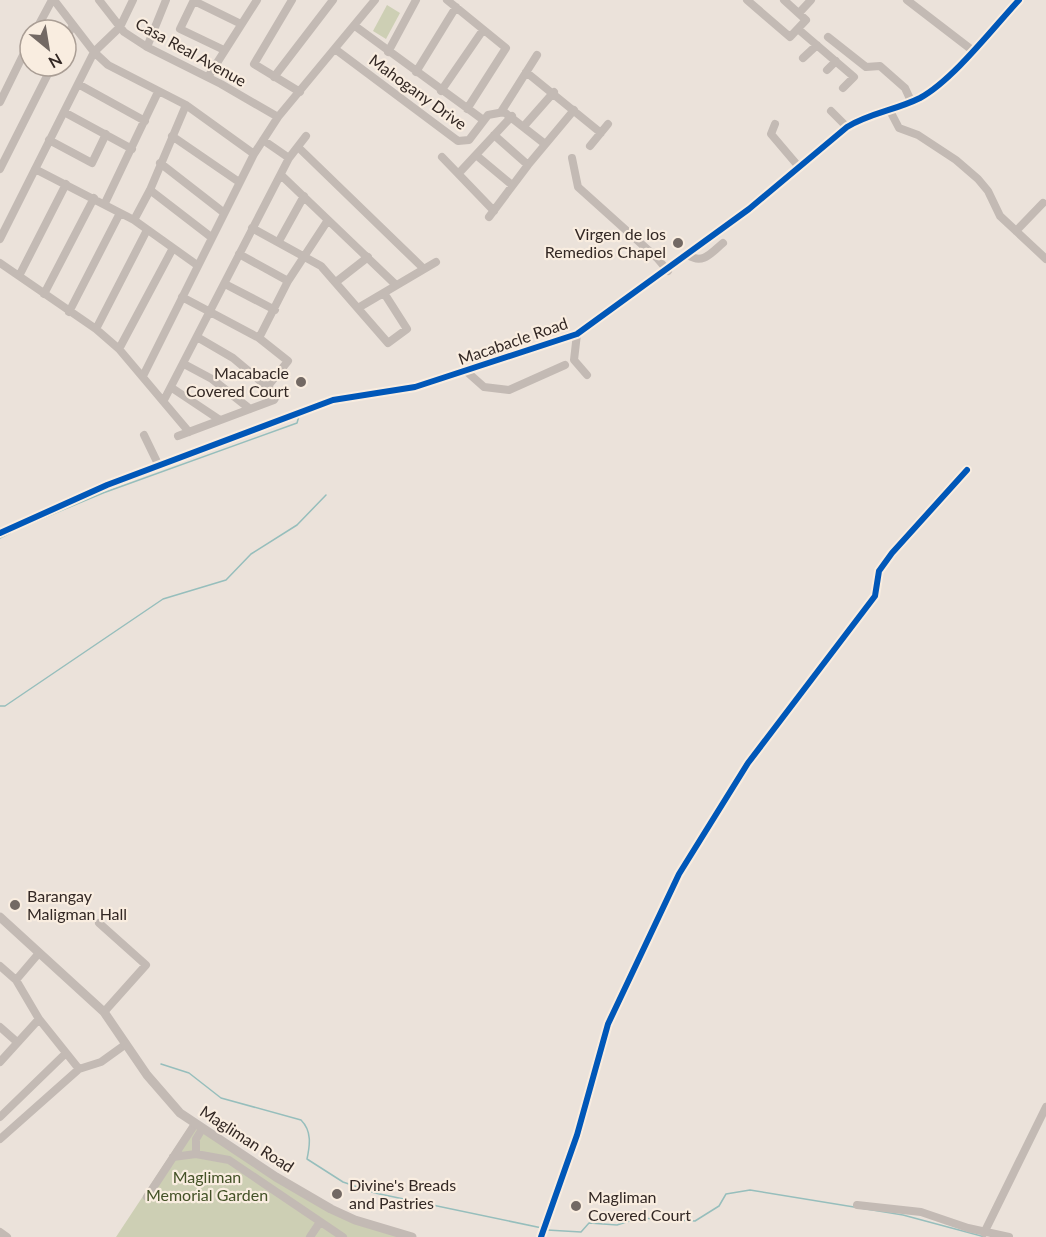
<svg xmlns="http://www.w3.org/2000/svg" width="1046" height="1237" font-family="Lato,sans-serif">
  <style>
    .green { fill: #cdcfb4 }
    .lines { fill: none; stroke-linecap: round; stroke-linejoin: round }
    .stream { stroke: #96bebc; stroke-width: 1.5 }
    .minor { stroke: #c3bab4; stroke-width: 8 }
    .tertiary { stroke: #c3bab4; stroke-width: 9 }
    .cycleway-casing { stroke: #f9ede0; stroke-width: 10 }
    .cycleway { stroke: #0057b8; stroke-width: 6 }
    .poi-dot { fill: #736964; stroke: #f9ede0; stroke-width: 2 }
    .labels { text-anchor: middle; stroke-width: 4.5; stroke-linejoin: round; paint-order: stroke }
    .street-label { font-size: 16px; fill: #332824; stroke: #f9ede0 }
    .poi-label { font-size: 16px; fill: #332824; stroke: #f9ede0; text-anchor: start }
    .park-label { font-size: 16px; fill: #445227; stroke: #f9ede0 }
  </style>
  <rect width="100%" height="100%" fill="#ebe2da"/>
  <path class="green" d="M387,5L400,13L386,39L373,31Z
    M192,1122L331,1209L412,1237H116Z"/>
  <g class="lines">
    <path class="stream" d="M17,529L103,493L297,423L299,416
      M0,538L10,533
      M0,706H5L163,599L226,580L251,554L297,525L326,495
      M161,1064L189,1073L221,1098L301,1120C312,1131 310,1145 307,1159L343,1182L375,1193L542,1228
      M547,1230L581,1232L589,1223L617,1225L639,1218L695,1221L719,1206L726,1194L750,1190L903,1215L985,1237"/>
    <path class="minor" d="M54,0L94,52L108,65L186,105L254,154
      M99,0L124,32L147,47L221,84L278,117
      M194,0L180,29L224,50
      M292,0L254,64L300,92
      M447,0L506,48L467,109
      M747,0L790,37L806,20L784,0
      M907,0L972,50
      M194,1L241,24
      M799,13L811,0
      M355,26L482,119
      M798,29L854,77L843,88
      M36,30L52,0
      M828,37L866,67L880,66L905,88L911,101
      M66,38L73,25
      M147,47L166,0
      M335,49L458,141L469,140L488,115L504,112L545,144
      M388,52L416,0
      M803,58L817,45
      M827,70L836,61
      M416,72L456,7
      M526,72L601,133
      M208,77L257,0
      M274,77L333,0
      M78,84L145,121
      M441,91L483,30
      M0,102L30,41
      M889,109L899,128L918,135L956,160L978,179L988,191L1000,216L1046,259
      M831,111L847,127
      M64,112L132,149
      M501,112L537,55
      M775,124L771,134L799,167
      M524,126L554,92
      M494,135L528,165
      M172,136L239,182
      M49,140L92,163L106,134
      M590,146L608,124
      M298,147L424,269
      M476,155L512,185
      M442,157L494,211
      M289,158L306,136
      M572,158L578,187L657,258L668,271
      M160,163L223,212
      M0,169L52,66
      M35,169L134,220L197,265
      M459,173L512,116
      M281,175L396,285
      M150,190L211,237
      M105,203L158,92
      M489,217L528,165L574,110
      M134,220L150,190L186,105
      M252,228L321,266L388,343L407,329L384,293
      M1016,231L1043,203
      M0,239L94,52L120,27L133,0
      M279,241L304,196
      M239,254L288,281
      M688,255C703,265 711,253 723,243
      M0,263L96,329L119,349L189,432
      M19,276L66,184
      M336,282L368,257
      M225,284L275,310
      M44,294L94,198
      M182,297L259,338L288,361L268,386
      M358,308L436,262
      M69,312L120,213
      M96,329L147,230
      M577,334L574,360L587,375
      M259,338L288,281L328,220
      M119,349L173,248
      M184,364L212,379L250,409
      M466,371L484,387L509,390L565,365
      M143,376L254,154L278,117L375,0
      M172,388L220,420
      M164,400L289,158L263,140
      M144,435L159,466
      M178,436L274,400L277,395L233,358L197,337
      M0,533L107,485L333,400L415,387L577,334L749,209L847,127C870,113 896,110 920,98C953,80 993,28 1019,0
      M99,923L146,965L104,1012
      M0,966L16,980L39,1019L79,1069L0,1139
      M16,980L39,953
      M0,1027L17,1042
      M0,1062L39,1019
      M79,1069L101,1062L126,1044
      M0,1117L66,1053
      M196,1154V1139L202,1129
      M173,1157L196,1154L229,1160L343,1237
      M147,1197L195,1124
      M857,1205L921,1212L968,1228L1009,1237
      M0,1232L7,1237
      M984,1233L1046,1107
      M310,1237L320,1222
      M541,1237L577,1135L608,1024L679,874L748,763L875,596L879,571L892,553L967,470"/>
    <path class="tertiary" d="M0,917L104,1012L147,1075L180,1113L276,1177L331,1209L355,1220L412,1237"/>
    <defs>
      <path id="cycleway" d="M0,533L107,485L333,400L415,387L577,334L749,209L847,127C870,113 896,110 920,98C953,80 993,28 1019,0
        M541,1237L577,1135L608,1024L679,874L748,763L875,596L879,571L892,553L967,470"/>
    </defs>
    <use href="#cycleway" class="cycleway-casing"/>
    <use href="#cycleway" class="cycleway"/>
  </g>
  <g class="poi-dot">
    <circle cx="678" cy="243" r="6"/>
    <circle cx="301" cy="382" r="6"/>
    <circle cx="15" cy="905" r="6"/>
    <circle cx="337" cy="1194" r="6"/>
    <circle cx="576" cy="1206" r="6"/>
  </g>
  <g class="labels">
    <g class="street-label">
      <text transform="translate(191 52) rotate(29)" y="6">Casa Real Avenue</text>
      <text transform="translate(418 92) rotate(36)" y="6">Mahogany Drive</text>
      <text transform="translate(513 341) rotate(-19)" y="6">Macabacle Road</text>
      <text transform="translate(247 1139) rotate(33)" y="6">Magliman Road</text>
    </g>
    <g class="poi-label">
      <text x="666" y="240" text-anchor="end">Virgen de los<tspan x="666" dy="18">Remedios Chapel</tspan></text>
      <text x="289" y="379" text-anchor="end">Macabacle<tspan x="289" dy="18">Covered Court</tspan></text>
      <text x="27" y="902">Barangay<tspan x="27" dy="18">Maligman Hall</tspan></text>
      <text x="349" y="1191">Divine's Breads<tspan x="349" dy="18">and Pastries</tspan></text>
      <text x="588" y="1203">Magliman<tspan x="588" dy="18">Covered Court</tspan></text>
    </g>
    <g class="park-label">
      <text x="207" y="1183">Magliman<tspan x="207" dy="18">Memorial Garden</tspan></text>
    </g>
  </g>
  <g transform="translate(48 48) rotate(150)"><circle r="28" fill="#f9ede0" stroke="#aa9e95" stroke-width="1.5"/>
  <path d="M0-4.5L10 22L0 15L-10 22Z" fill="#736964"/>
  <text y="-9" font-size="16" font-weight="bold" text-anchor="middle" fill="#332824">N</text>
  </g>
</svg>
